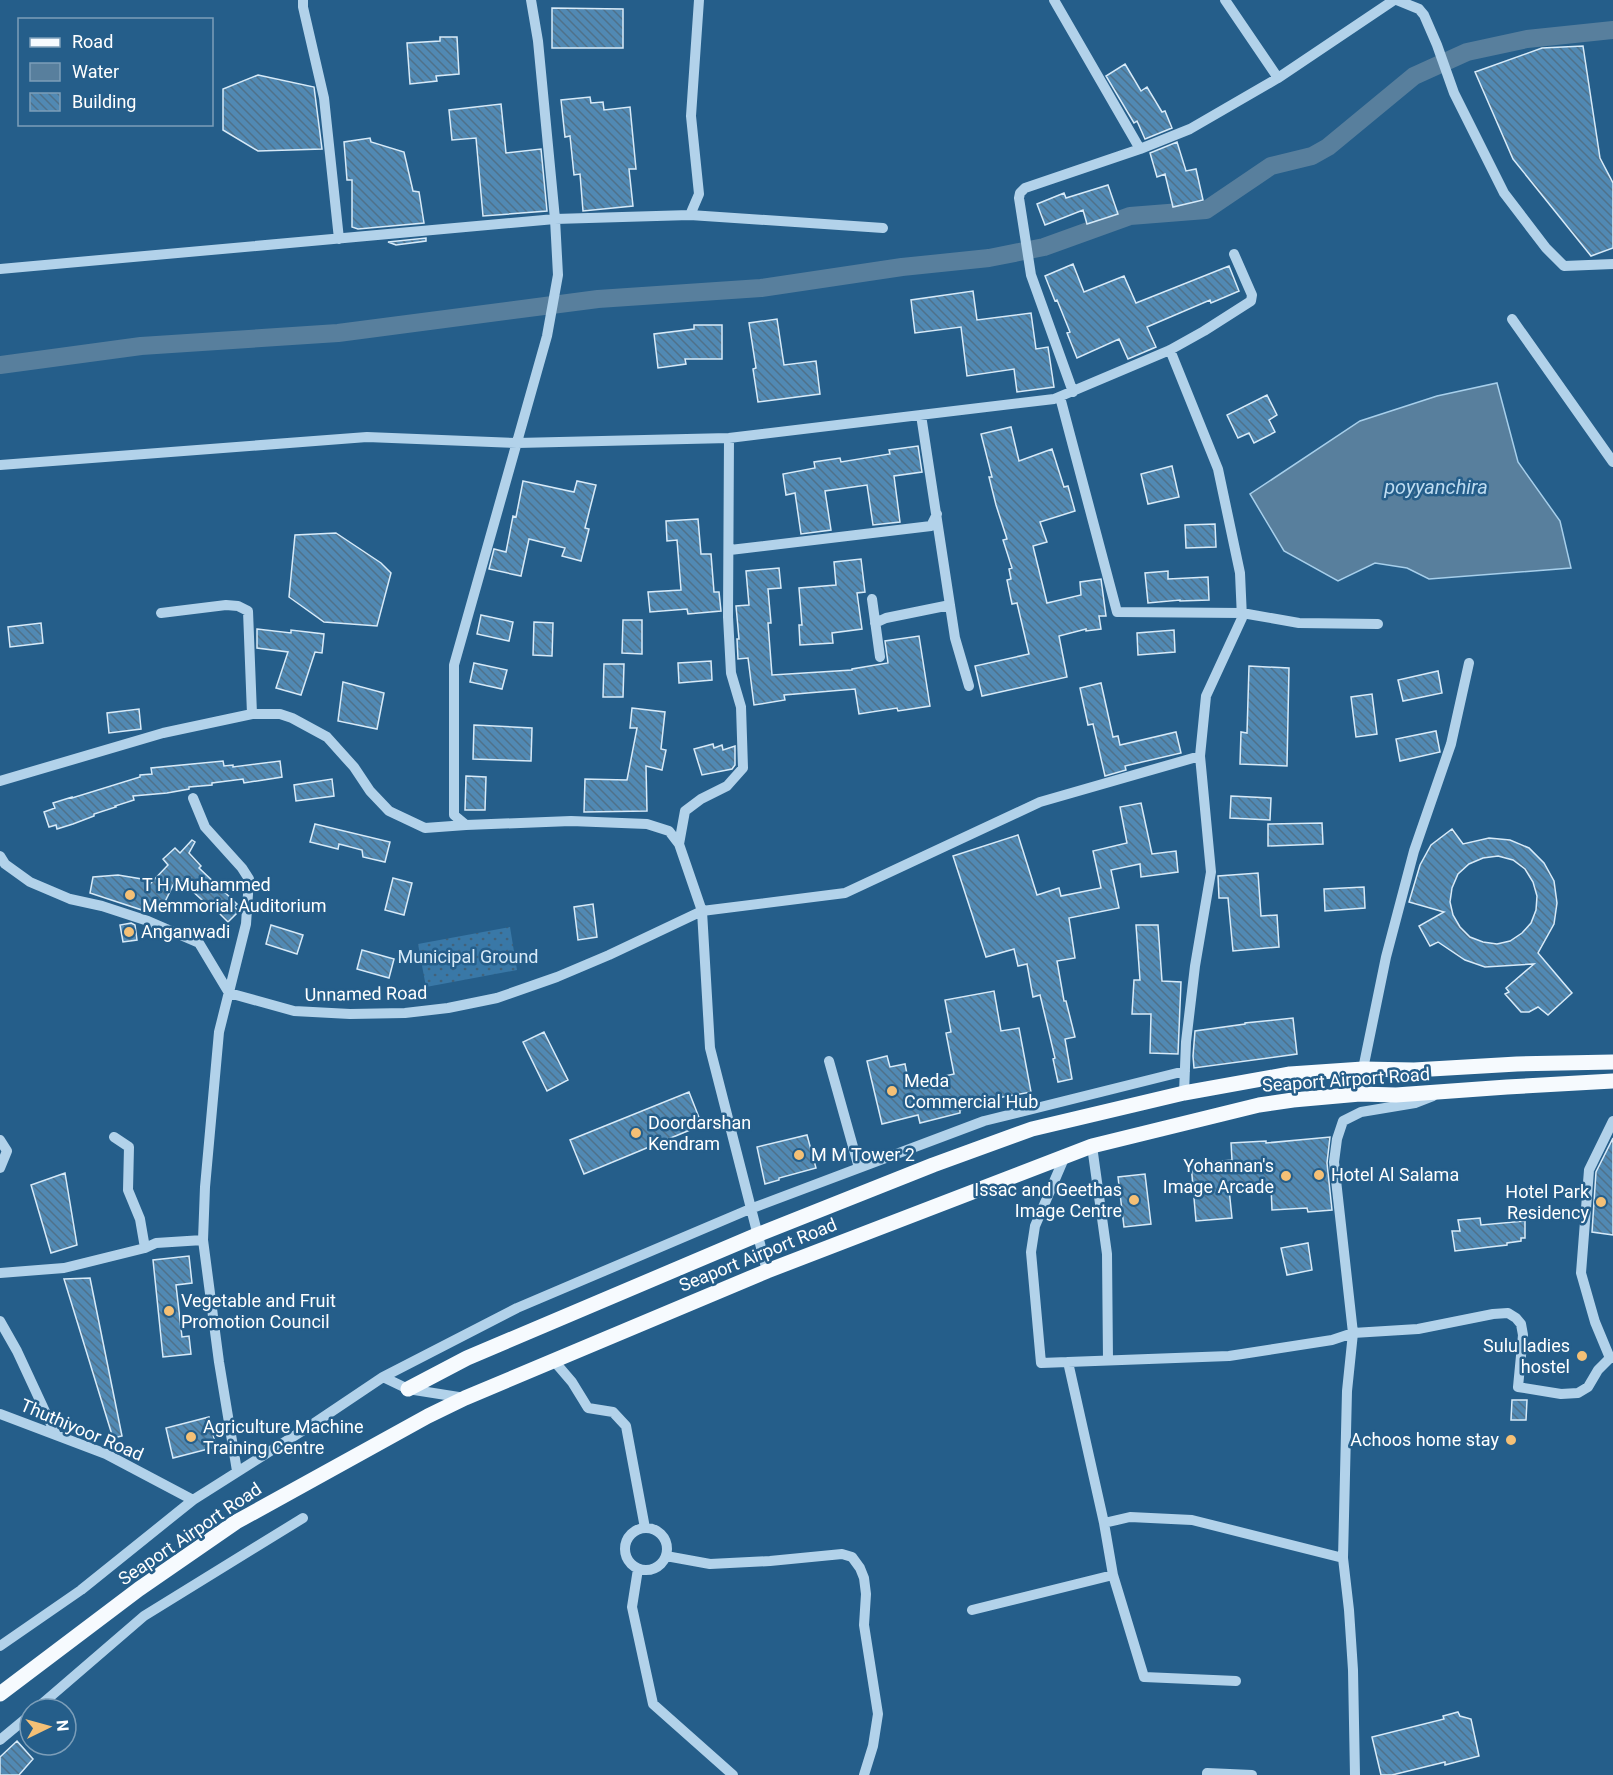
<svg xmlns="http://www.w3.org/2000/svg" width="1613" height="1775" font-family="Roboto,sans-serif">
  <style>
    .park { fill: url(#park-dots) }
    .water { fill: #587f9d; stroke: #a7cfeb; stroke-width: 1.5 }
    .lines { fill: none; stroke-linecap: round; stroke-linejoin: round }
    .canal { stroke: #587f9d; stroke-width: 18 }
    .building { fill: url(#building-back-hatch); stroke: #d7eaf8; stroke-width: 1.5; fill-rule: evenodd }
    .minor { stroke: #b2d2ea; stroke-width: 10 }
    .major { stroke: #f6fafe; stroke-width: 15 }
    .poi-dot { fill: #f4c076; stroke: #255e8a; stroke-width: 2 }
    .labels { text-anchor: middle; stroke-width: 5; stroke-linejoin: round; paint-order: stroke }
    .poi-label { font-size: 18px; fill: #fff; stroke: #255e8a; text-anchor: start }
    .park-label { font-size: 18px; fill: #d7eaf8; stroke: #255e8a }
    .street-label { font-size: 18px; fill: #fff; stroke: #255e8a }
    .water-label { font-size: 20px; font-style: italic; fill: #bedcf1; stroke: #255e8a }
  </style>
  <defs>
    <pattern id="park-dots" width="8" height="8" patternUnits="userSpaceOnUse" patternTransform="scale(1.5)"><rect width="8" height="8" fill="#3978a7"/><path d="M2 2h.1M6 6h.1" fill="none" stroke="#42627a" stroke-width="1.8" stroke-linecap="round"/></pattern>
    <pattern id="building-back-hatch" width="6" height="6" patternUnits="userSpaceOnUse" patternTransform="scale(1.5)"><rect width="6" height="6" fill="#5189b3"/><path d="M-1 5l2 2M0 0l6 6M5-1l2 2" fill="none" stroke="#4f718a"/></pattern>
  </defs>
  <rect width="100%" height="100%" fill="#255e8a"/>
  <path class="park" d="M510,927L517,970L426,987L418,944Z"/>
  <path class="water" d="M1497,383L1518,462L1560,521L1571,568L1429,579L1407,568L1375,563L1338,581L1284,551L1250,494L1360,421L1437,396Z"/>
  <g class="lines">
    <path class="canal" d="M0,365L141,346L338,333L598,299L761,288L902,267L989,258L1044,247L1130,216L1206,210L1271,166L1312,156L1328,147L1414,76L1467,52L1527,39L1613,30"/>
  </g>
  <path class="building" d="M552,8L623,9V48H552Z
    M440,37H457L459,74L436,76L437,81L410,84L407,43L440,41Z
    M1583,46L1600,158L1613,183V248L1591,256L1513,159L1475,72L1542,48Z
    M1125,64L1141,91L1147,87L1162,112L1165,111L1172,128L1145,139L1137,121L1134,123L1106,76Z
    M258,75L314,87L322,149L258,151L223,130V89Z
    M590,97L591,103L603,102L604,110L630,107L636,169H629L633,206L583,211L580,174L574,175L570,136L565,137L561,100Z
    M501,104L506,153L541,149L547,211L483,216L476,138L452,140L449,110Z
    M370,138L371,142L404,152L413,191L419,192L424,223L358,229L352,227V180H347L344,142Z
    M1177,142L1186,171L1196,169L1203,200L1173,207L1165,174L1157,177L1150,153Z
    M1108,185L1118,214L1087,224L1083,210L1045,225L1037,204L1064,193L1066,198Z
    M426,238V241L396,245L388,242Z
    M1073,264L1084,292L1124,276L1136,303L1229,266L1239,291L1211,303L1210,300L1147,327L1156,347L1128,359L1119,339L1077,358L1067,333L1070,332L1057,300L1055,301L1045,276Z
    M973,291L977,320L1031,313L1036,349L1048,347L1054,387L1017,392L1014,369L967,376L961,327L915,333L911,300Z
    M777,319L784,365L816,361L820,394L758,402L753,369L756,368L749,323Z
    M694,325H722V359H685L686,364L658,368L654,334L694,329Z
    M1267,395L1277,415L1269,420L1275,432L1254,443L1249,433L1238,438L1227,415Z
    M1011,427L1019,461L1052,449L1064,487L1068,486L1075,511L1040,522L1047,542L1033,546L1047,603L1081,595L1080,582L1101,579L1106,616H1099L1101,629L1086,631V629L1059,636L1067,677L982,696L975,666L1029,654L1017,603L1012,604L1007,580L1011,579L1009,569L1012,568L1003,540L1007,539L996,505L989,477H992L981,434Z
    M918,446L922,472L894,476L900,522L873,525L867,485L825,491L831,530L801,534L795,493L786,495L783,474L815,468L814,462L840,458L841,462L890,454L889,450Z
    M1172,466L1179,497L1148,504L1141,474Z
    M523,481L574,492L577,481L596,485L585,528L589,529L581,561L562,556L565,548L529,539L521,576L489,569L494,549L506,552L513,516L516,517Z
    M698,519L701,554H711L714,592H719L721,611L688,614L687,609L650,612L648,592L681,590L677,540L667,541L666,521Z
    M1215,524L1216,547L1186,548L1185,525Z
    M336,533L381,563L391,573L377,626L324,622L289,597L295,535Z
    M861,559L865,592L857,593L862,629L832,633L833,643L800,645L799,625H802L799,588L836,585L834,562Z
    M779,568L781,588L768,589L771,623H768L772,675L852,670V669L888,663L885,641L919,636L930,706L898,711L897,708L859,714L855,689L784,695L785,700L754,705L748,658L738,659L737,639H739L736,606L749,605L746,571Z
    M1168,571V579L1208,577L1209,600L1180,601V600L1148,603L1145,573Z
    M481,615L513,622L509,641L477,634Z
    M623,620H642V654L622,653Z
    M534,622L553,623L552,656L533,655Z
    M41,623L43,643L10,647L8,627Z
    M257,629L291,633V630L324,634L322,653L315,652L301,695L276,688L288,652L257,648Z
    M1174,630L1175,652L1138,655L1137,633Z
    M711,661L712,680L679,683L678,663Z
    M474,663L507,670L502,689L470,682Z
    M604,664H624L623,697H603Z
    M1249,666L1289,668L1287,766L1240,764L1241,732L1247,733Z
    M1438,671L1442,693L1403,701L1398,680Z
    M343,682L384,693L377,729L338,721Z
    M1101,683L1113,737L1118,736L1120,745L1176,732L1181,753L1125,766L1126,770L1105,776L1093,724L1088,725L1080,688Z
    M1372,694L1377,734L1356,737L1351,697Z
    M632,708L665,712L661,749L666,750L662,770L646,766L647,811L584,812L585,779L627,780L637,728H630Z
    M139,709L141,729L109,733L107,713Z
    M474,725L532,728L531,761L473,759Z
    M1436,731L1440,752L1400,761L1396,739Z
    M713,744L714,748L722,745L723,750L735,746V765L732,769L702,775L694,749Z
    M223,761L224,766L233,765V767L280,761L282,777L244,783L243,779L212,783V785L189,787V789L167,793L133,796L134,800L115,806L116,807L94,814V816L73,824L57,829L56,825L49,827L44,812L55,808L53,803L72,797V798L140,777V775L152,774L151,768Z
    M466,776L486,777L485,810H465Z
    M332,779L334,796L296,801L294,785Z
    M1231,796L1271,798L1270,820L1230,818Z
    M1141,803L1152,854L1176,851L1178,872L1141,877L1140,864L1111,870L1119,908L1069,918L1075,958L1057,961L1064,1001H1066L1075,1037L1065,1039L1072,1079L1058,1082L1053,1059L1055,1058L1040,995L1033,997L1027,964L1018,966L1014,949L986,957L953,856L1018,835L1037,895L1059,888L1061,896L1101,888L1093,851L1127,843L1120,807Z
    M1322,823L1323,844L1268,846V824Z
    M315,824L390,842L385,862L363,857L362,850L339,844L338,849L310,842Z
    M1452,829L1463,844L1489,838L1510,840L1529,848L1544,863L1554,881L1557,903L1554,924L1538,953L1572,993L1548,1015L1538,1007L1529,1012H1521L1505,994L1509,992L1506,988L1534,964L1485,967L1465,960L1438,942L1430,946L1419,926L1444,912L1409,902L1420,865L1431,845ZM1498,856L1513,860L1525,869L1533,882L1537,896L1536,910L1531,923L1522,933L1510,941L1497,944L1483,942L1470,937L1460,927L1453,915L1450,902L1452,888L1458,874L1469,864L1483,858Z
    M192,840L195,842L189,853L201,866L199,868L237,904L234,907L239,911L228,922L214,908L213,910L177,877L160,912L148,907L145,911L90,893L93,877L118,875L142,879L150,884L168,865L163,859L175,848L180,853Z
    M1258,873L1261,916L1277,915L1279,947L1233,951L1228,898H1219L1218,876Z
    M393,878L412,883L404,915L385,910Z
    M1364,887L1365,908L1325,911L1324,889Z
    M593,904L597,937L578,940L574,907Z
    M131,923L135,925L137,940L123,942L120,925Z
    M271,925L303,935L297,954L266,944Z
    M1136,925H1158L1162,981L1181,982L1178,1054L1150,1053L1151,1014H1132L1134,980H1140Z
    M362,950L394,959L389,978L357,969Z
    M994,991L1001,1031L1019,1028L1031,1092L970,1103L971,1107L960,1110V1113L920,1123L918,1115L882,1124L867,1061L887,1056L890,1067L905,1064L909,1084L954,1074L946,1033L951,1032L945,1000Z
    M1293,1018L1297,1054L1194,1068L1193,1056L1195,1031L1245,1024V1023Z
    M544,1032L568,1080L547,1091L523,1042Z
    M689,1092L702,1125L584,1174L570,1140Z
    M807,1135L816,1168L779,1178V1180L765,1184L757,1147Z
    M1330,1137L1327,1163L1332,1210L1308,1212L1307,1208L1272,1210L1271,1186L1229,1189L1232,1218L1196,1221L1191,1164L1232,1160L1231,1143L1266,1141V1143Z
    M1613,1138V1235L1592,1232L1596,1172Z
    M65,1173L77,1245L51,1253L31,1185Z
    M1145,1174L1151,1224L1124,1227L1118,1177Z
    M1480,1218L1481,1225L1525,1221V1238H1521V1241L1507,1243V1245L1455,1251L1452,1231H1460L1458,1220Z
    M1308,1243L1312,1270L1287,1275L1281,1248Z
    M189,1256L192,1283L176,1285L182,1337L189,1336L191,1354L163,1357L153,1260Z
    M90,1278L122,1436L113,1438L64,1279Z
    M1512,1400H1527L1526,1420H1511Z
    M209,1417L216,1447L173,1458L166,1428Z
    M1458,1712L1460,1716L1471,1719L1479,1756L1445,1765V1762L1392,1775H1381L1372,1737L1444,1719L1443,1716Z
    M17,1741L33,1759L19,1775H0V1757Z"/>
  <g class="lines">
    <path class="minor" d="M303,0V7L324,98L339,239
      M531,0L538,41L555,219L558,275L547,336L454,665V815L466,825L571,821L647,824L669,831L679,844L702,911L710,1048L767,1271
      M1054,0L1140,149
      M1225,0L1278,78L1394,0
      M1397,0L1419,9L1424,15L1437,45L1454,93L1504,193L1546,248L1564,266L1613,264
      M690,215L883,228
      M0,269L555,219L690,215L699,194L691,116L699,0
      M1512,319L1613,462
      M1170,350L1218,469L1240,573L1242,618L1206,696L1200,756L1211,872L1195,966L1186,1042L1184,1093
      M1073,392L1031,275L1019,198L1020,193L1025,188L1140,149L1190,129L1278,78
      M1060,397L1117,612L1242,613L1299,623L1378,624
      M921,415L955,638L969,686
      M0,465L367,437L517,443L729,438L1054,399L1170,350L1204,331L1251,301L1252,295L1234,254
      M730,550L931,526L937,514
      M872,599L880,657
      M161,613L226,605L238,606L248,611L252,714
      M875,623L886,618L950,605
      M0,781L163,733L252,714H280L292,718L327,737L354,767L370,791L389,811L425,828L466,825
      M193,798L205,827L242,868L249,879L246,924L219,1032L205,1187L203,1240L219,1362L237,1471
      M679,844L685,811L701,799L727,786L743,768L741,707L731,673L728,617L729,438
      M0,856L5,864L30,882L70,899L102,906L148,921L199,943L229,993L294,1011L350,1014L405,1013L448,1008L497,998L557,977L609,955L702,911L845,893L1040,802L1200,756
      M829,1061L859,1168
      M1360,1094L1363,1069L1386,957L1414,851L1451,744L1469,663
      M114,1137L129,1147L128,1190L140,1219L145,1248L156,1243L203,1240
      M0,1140L7,1151L0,1168
      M1092,1146L1107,1254L1108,1360
      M1065,1156L1035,1226L1031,1252L1041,1363L1229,1356L1332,1340L1353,1333L1334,1162L1337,1139L1343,1121L1361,1112L1415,1103L1433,1096
      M0,1273L64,1268L145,1248
      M0,1321L17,1351L56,1435
      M1610,1358L1595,1322L1581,1273L1589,1170L1613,1121
      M554,1361L572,1382L588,1408L613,1412L626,1426L645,1528
      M1068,1362L1104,1523L1113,1575L1144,1677L1236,1681
      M383,1377L517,1308L750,1209L984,1121L1185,1071
      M0,1414L106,1454L193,1500L310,1426L383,1377L408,1389L465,1398
      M1104,1523L1130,1517L1192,1520L1343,1558
      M625 1549a21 21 0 1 1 42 0a21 21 0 1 1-42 0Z
      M666,1556L710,1564L770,1561L842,1554L852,1557L860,1568L864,1578L866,1594L864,1625L878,1714L873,1746L864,1775
      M638,1569L632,1607L653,1704L733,1775
      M972,1610L1113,1575
      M0,1646L81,1590L193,1500
      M36,1709L144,1616L303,1518
      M0,1740L30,1715
      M1207,1775V1773L1252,1775
      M1355,1775L1353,1670L1349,1610L1343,1558L1347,1391L1353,1333L1418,1329L1493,1314L1508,1313L1516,1318L1521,1324L1523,1335L1518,1387L1561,1394L1578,1393L1588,1387L1598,1370L1610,1358H1613"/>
    <path class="major" d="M408,1389L467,1358L757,1235L933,1165L1032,1129L1184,1093L1290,1074L1363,1069L1414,1070L1517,1064L1613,1062
      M0,1694L139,1589L236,1522L428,1416L465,1398L767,1271L1092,1146L1259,1105L1293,1100L1360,1094L1396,1095L1507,1087L1613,1081"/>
  </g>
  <g class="poi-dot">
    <circle cx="130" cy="895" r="6"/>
    <circle cx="129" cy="932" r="6"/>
    <circle cx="892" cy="1091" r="6"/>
    <circle cx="636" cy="1133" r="6"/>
    <circle cx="799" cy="1155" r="6"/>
    <circle cx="1319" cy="1175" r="6"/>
    <circle cx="1286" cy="1176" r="6"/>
    <circle cx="1134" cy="1200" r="6"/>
    <circle cx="1601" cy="1202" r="6"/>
    <circle cx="169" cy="1311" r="6"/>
    <circle cx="1582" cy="1356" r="6"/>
    <circle cx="191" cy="1437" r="6"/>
    <circle cx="1511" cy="1440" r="6"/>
  </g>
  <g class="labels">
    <g class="poi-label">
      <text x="142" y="891">T H Muhammed<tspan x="142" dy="21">Memmorial Auditorium</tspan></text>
      <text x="141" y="938">Anganwadi</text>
      <text x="904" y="1087">Meda<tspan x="904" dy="21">Commercial Hub</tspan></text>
      <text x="648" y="1129">Doordarshan<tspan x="648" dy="21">Kendram</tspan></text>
      <text x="811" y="1161">M M Tower 2</text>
      <text x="1274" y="1172" text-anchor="end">Yohannan's<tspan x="1274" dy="21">Image Arcade</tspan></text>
      <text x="1331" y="1181">Hotel Al Salama</text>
      <text x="1122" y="1196" text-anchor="end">Issac and Geethas<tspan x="1122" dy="21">Image Centre</tspan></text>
      <text x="1589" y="1198" text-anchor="end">Hotel Park<tspan x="1589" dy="21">Residency</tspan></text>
      <text x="181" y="1307">Vegetable and Fruit<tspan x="181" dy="21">Promotion Council</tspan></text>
      <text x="1570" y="1352" text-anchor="end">Sulu ladies<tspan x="1570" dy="21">hostel</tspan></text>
      <text x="203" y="1433">Agriculture Machine<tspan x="203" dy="21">Training Centre</tspan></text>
      <text x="1499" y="1446" text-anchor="end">Achoos home stay</text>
    </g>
    <g class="park-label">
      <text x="468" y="963">Municipal Ground</text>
    </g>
    <g class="street-label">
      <text transform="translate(366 994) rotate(-1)" y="6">Unnamed Road</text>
      <text transform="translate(1346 1080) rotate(-4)" y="6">Seaport Airport Road</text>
      <text transform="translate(758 1255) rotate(-22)" y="6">Seaport Airport Road</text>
      <text transform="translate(82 1430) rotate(23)" y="6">Thuthiyoor Road</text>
      <text transform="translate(190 1534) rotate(-34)" y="6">Seaport Airport Road</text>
    </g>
    <g class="water-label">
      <text x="1436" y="494">poyyanchira</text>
    </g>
  </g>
  <rect x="18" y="18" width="195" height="108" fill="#255e8a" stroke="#7c9eb9" stroke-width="1.5"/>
  <rect x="30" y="38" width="30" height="9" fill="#f6fafe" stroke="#7c9eb9" stroke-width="1.5"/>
  <text x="72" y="48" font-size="18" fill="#ffffff">Road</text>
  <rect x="30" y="63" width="30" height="18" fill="#587f9d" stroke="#7c9eb9" stroke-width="1.5"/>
  <text x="72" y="78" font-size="18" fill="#ffffff">Water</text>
  <rect x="30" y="93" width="30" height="18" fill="url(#building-back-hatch)" stroke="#7c9eb9" stroke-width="1.5"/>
  <text x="72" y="108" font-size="18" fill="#ffffff">Building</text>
  <g transform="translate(48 1727) rotate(85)"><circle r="28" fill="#255e8a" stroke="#7c9eb9" stroke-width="1.5"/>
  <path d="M0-4.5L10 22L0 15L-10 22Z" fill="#f4c076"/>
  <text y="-9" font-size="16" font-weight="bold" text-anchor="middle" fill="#ffffff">N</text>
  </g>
</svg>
